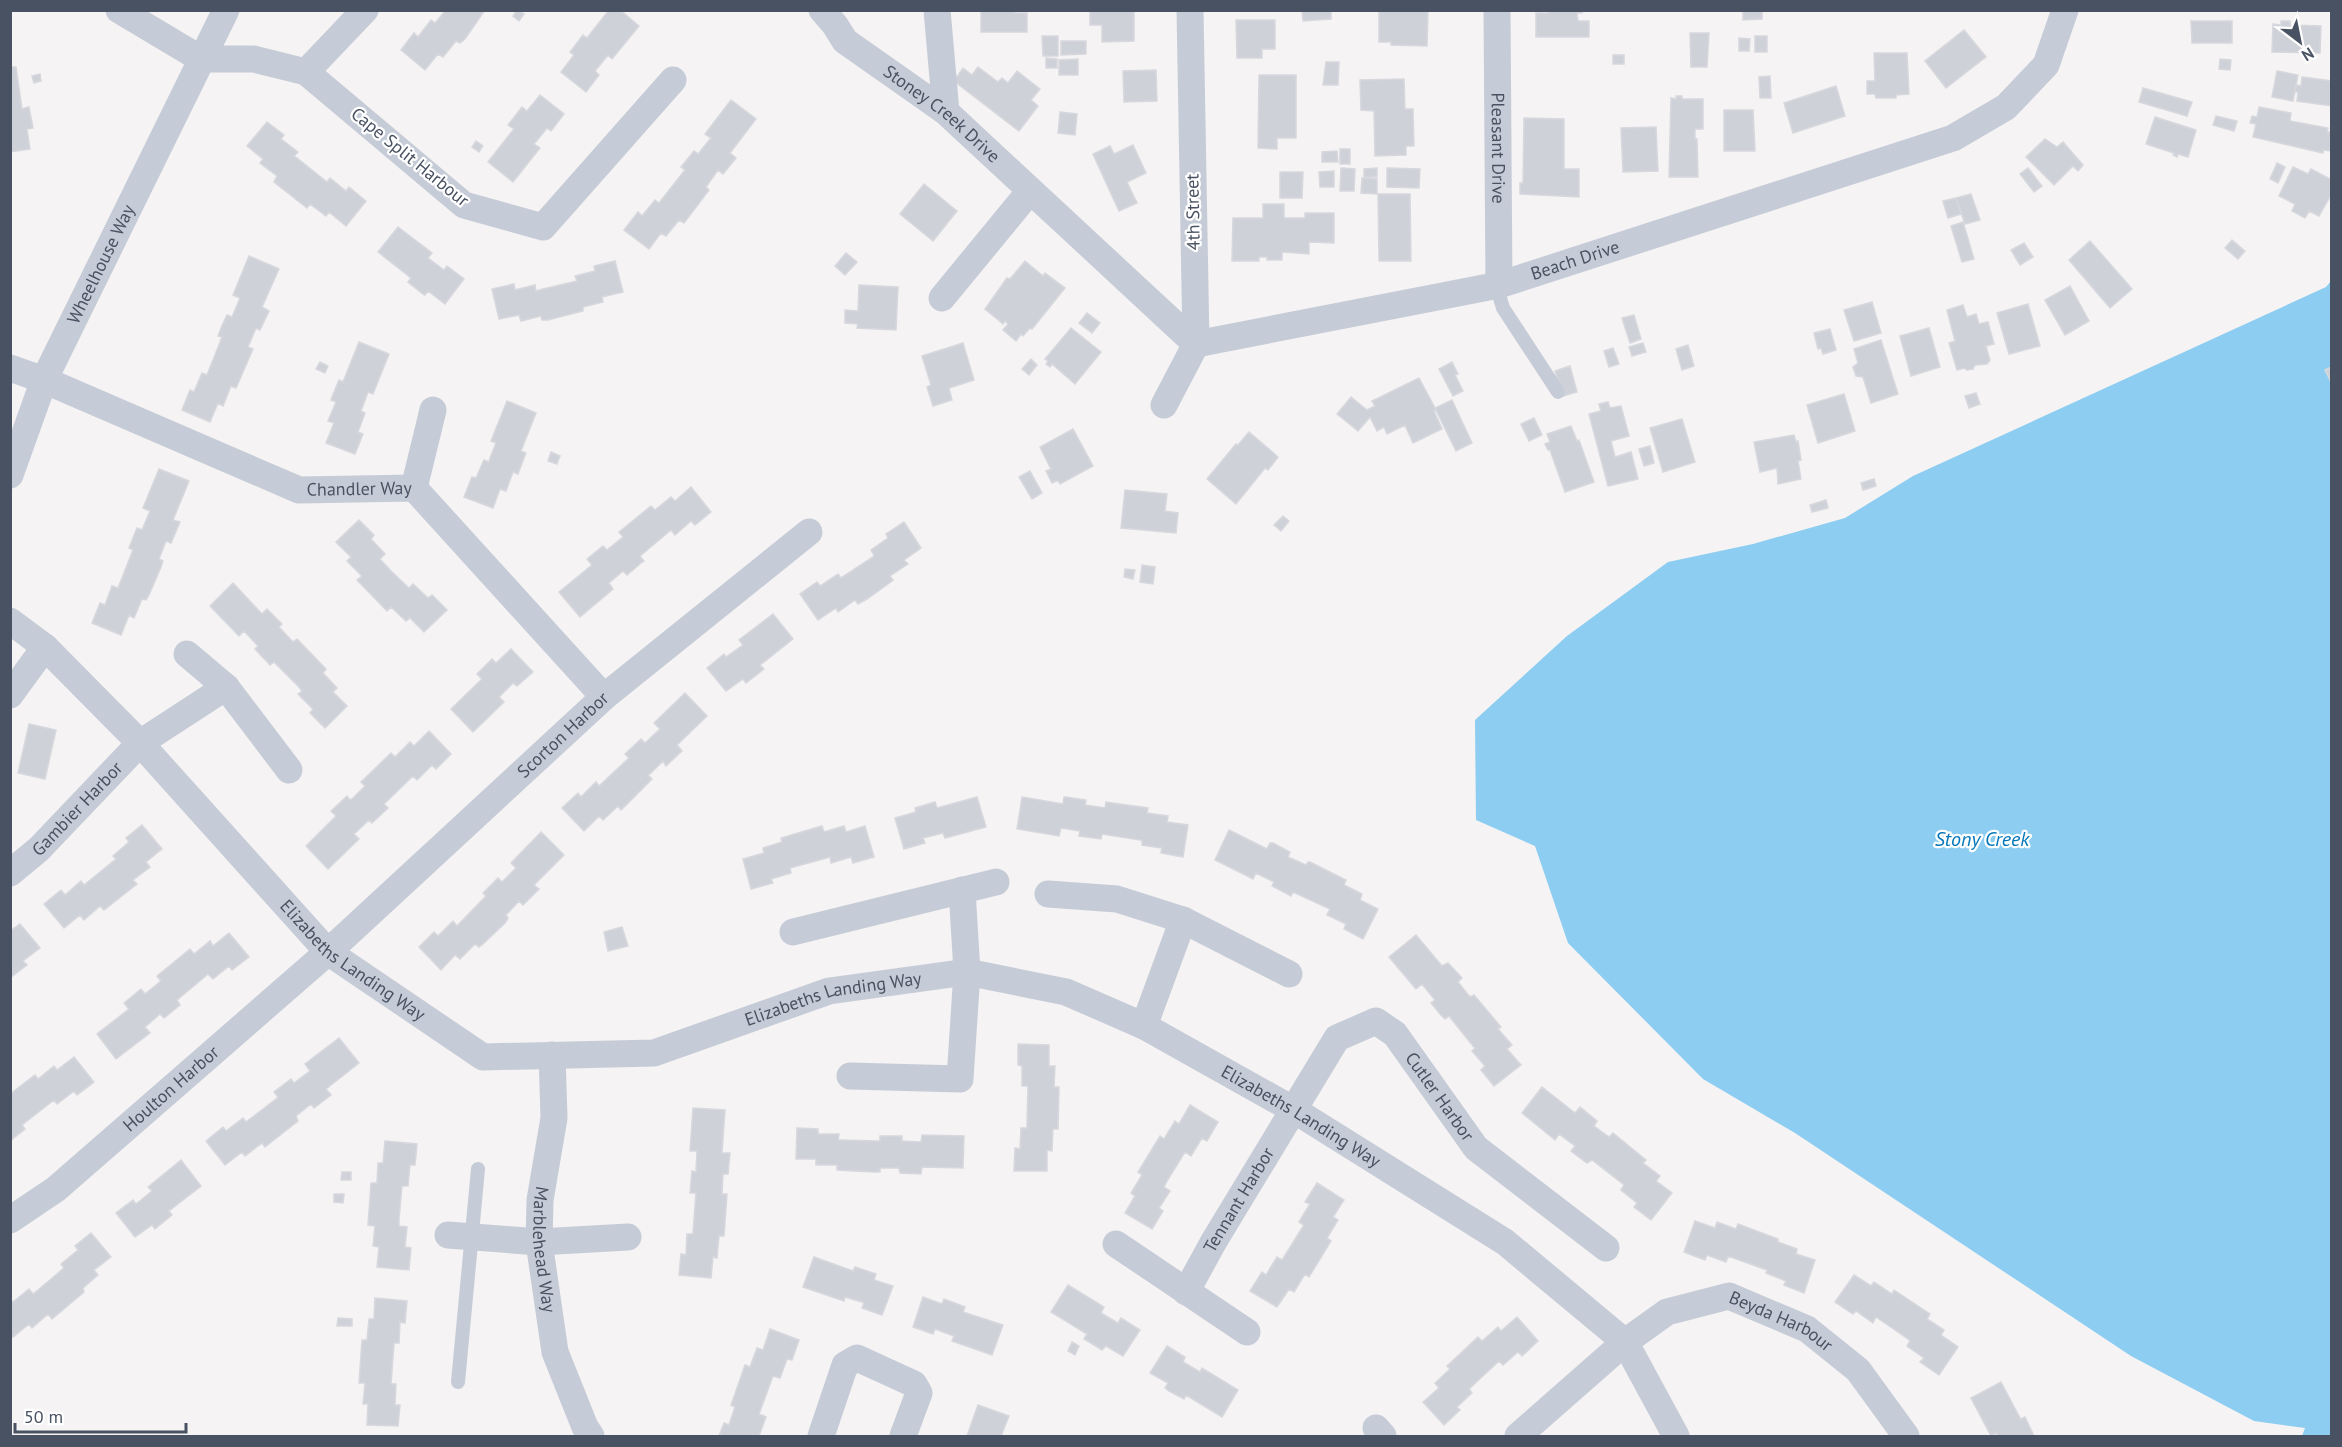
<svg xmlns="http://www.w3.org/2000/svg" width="2342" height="1447" font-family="'PT Sans',sans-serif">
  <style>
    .water { fill: #8ccdf1 }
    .building { fill: #cfd1d8; stroke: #d7d8de; stroke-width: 1.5 }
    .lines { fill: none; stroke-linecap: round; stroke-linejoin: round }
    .service { stroke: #c6ccd7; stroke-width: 14 }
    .minor { stroke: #c6ccd7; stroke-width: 27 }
    .labels { text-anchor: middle; stroke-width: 4.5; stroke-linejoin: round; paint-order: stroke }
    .street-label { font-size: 18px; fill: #495262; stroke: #fff }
    .water-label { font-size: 20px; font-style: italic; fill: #0577b9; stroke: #fff }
  </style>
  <rect width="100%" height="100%" fill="#f5f3f3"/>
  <path class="water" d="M2331,281V1436H2302L2305,1428L2254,1421L2131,1356L1795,1133L1703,1079L1568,943L1535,846L1476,820L1475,720L1567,636L1668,562L1753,544L1845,518L1913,476L2326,287Z"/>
  <path class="building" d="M446,10H485L465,39L460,43L456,41L443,57L438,54L425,70L401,50L414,33L418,37L431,20L435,23Z
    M517,10L524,14L519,21L513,16Z
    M609,10H620L639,26L612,59L608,55L595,71L599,75L586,92L561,72L574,55L570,52L583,35L587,38Z
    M981,10H1015V13H1027V32H981Z
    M1090,10H1134V41L1102,42V25H1090Z
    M1302,10H1331V19L1303,21Z
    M1379,10H1428L1427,46L1391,45V42H1379Z
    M1548,10H1582V13H1577L1578,21H1589V37H1536V13H1548Z
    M1743,10H1762V19L1743,20Z
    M1236,20H1275V49H1262V58H1237Z
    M2191,21H2232V43H2192Z
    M2281,21H2290V25L2321,26L2320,53L2272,52L2273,24L2281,25Z
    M1964,30L1986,57L1946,88L1925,61Z
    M1690,33H1709L1707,67H1691Z
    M1042,36H1058V56H1043Z
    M1755,36H1767V52H1755Z
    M1739,38L1750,39L1749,51H1739Z
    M1061,41H1086V54L1061,55Z
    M1874,53H1907L1909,94L1896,95V98H1876L1875,94H1867V81H1875Z
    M1613,55H1624V64H1613Z
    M1046,58L1057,59V68H1046Z
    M1078,59V75H1059V60Z
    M2220,59L2231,60L2230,70L2219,69Z
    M1326,62H1339L1338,85H1323Z
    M10,67H16L22,109L29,107L33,128L27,129L30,149L10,152Z
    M978,67L998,82L1002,78L1008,83L1017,71L1040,89L1031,100L1038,106L1019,131L954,81L963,68L972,75Z
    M1156,70L1157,101L1124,102L1123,71Z
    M2277,71L2298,75L2293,101L2272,97Z
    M40,74L41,81L34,83L32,76Z
    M1259,75H1296V138H1277V149L1258,148Z
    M1770,76L1771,98H1760L1759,77Z
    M2302,77L2332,81V106L2297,101L2298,92H2295L2296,85L2301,86Z
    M1404,79L1405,109H1413L1414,146H1406V155L1375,156L1374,111L1361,110L1360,80Z
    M1836,86L1845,116L1793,133L1784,103Z
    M2143,88L2192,102L2187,116L2139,102Z
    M540,95L564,114L551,131L547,128L534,144L540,148L513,182L488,162L514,129L508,125L522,107L527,111Z
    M1676,96H1682V99H1703V129H1695V139H1697L1698,177H1669L1671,98L1676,99Z
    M731,100L756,119L730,153L736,158L723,174L718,170L706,187L709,190L684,223L679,220L666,236L661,233L649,249L624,230L638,212L642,216L655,200L659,203L685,170L681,167L694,151L698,154L711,138L705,134Z
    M2259,107L2291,113L2290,121L2328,128L2327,132H2332V151L2323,150V153L2253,137L2256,124L2250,123L2252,116L2257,117Z
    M1724,110H1753L1755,151H1724Z
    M1060,112L1077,114L1075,135L1058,133Z
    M2216,116L2237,121L2234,131L2213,125Z
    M2155,117L2196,130L2188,157L2178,154L2177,157L2173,155L2174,153L2146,144Z
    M1524,118L1564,119V169H1579V197L1520,194V183H1523Z
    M267,122L284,135L281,139L298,152L294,156L297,158L327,182L330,178L346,191L349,187L366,201L346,226L329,212L326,216L310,204L307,208L274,182L277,176L260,163L263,159L247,146Z
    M1656,127L1658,171L1623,172L1621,128Z
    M2045,139L2057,147L2063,142L2083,165L2078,171L2073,166L2054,185L2026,157Z
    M476,141L483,146L479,152L472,147Z
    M1133,145L1146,173L1127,182L1137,203L1119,211L1093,154L1110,146L1114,154Z
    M1340,149H1350V164H1340Z
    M1337,151L1338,162H1322V152Z
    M2277,163L2285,167L2278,183L2270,179Z
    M2293,167L2308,174L2311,169L2332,180V193L2319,216L2309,211L2305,218L2292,211L2295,204L2279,196Z
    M1341,168L1355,169L1354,191H1340Z
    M1377,168V177H1364V169Z
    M1387,168L1420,169L1419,188L1387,187Z
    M2028,168L2042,186L2034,192L2020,174Z
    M1334,171V187H1320L1319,172Z
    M1280,172H1303L1302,198H1280Z
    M1362,178L1377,179V194L1361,193Z
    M924,184L957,211L933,241L900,214Z
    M1378,194H1410L1411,261H1379Z
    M1971,194L1980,220L1965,224L1956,198Z
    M1956,198L1961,214L1948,218L1943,201Z
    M1263,204H1284V218H1305V213H1334V243L1309,242V254L1282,252V260H1267V257H1259V261H1232L1233,218H1263Z
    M1963,222L1974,259L1962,262L1951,226Z
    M398,227L432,253L428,258L444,270L447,266L464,279L445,304L428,291L425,295L423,294L408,282L411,278L378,252Z
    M2232,240L2245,251L2238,259L2225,248Z
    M2090,241L2132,289L2110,308L2069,260Z
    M2024,243L2033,257L2020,265L2011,250Z
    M846,253L857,262L845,275L835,266Z
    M249,256L279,269L262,307L269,311L260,330L256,328L248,347L253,349L236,388L231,386L223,406L218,403L210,422L182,410L190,390L194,392L202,373L207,375L222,337L218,336L221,328L227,315L232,317L240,298L233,295Z
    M615,261L623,292L602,297L603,302L583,307V311L548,320H542L541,316L521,321L519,315L499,319L492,289L514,284L515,290L535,285L536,291L543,289L577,281L575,276L595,271L594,266Z
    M1025,261L1043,276L1045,273L1065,288L1032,329L1030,328L1023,336L1021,334L1016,341L1003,330L1008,324L1005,321L1003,324L985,309L1007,278L1010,279Z
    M859,285L898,287L896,330L857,328L858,324L845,323V310L858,311Z
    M2070,286L2089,321L2065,335L2045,300Z
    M1872,302L1881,333L1854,341L1844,310Z
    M2028,304L2040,346L2009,354L1997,313Z
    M1963,305L1967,317L1976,314L1979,324L1988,322L1994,344L1986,346L1990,360L1987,364L1975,365L1973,369L1967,370L1964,368L1957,370L1949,343L1955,341L1947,310Z
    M1087,313L1100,323L1092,333L1079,323Z
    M1634,315L1641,339L1630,343L1622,318Z
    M1071,328L1101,352L1075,384L1052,364L1050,367L1046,364L1048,361L1045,359Z
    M1929,328L1940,367L1911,376L1900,336Z
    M1830,329L1836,350L1823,354L1821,348L1818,349L1814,333Z
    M1881,340L1898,394L1871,403L1863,377L1856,376L1853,367L1858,363L1854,349Z
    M359,342L389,354L373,394L368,392L361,411L365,413L358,432L363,434L355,454L326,443L334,423L328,421L336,402L331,400L332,397L339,380L343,382Z
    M963,343L974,380L949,388L952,400L933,406L927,387L931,385L922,356Z
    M1643,343L1646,352L1632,356L1629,347Z
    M1688,345L1694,366L1682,370L1676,349Z
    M1613,348L1619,364L1609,367L1604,351Z
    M1031,359L1037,365L1029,375L1022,369Z
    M320,362L328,366L325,373L316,369Z
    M1452,362L1458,374L1455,375L1463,391L1453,396L1439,369Z
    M1570,366L1577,392L1563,396L1555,371Z
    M2332,367V382H2331L2325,370Z
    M1419,378L1436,410L1434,411L1442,429L1413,443L1405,425L1387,434L1384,427L1377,431L1370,417L1358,431L1337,414L1351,397L1367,410L1375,406L1372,401Z
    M1976,393L1980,404L1969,408L1965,396Z
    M1844,394L1855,431L1818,443L1807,405Z
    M1452,400L1472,443L1456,451L1435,408Z
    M507,401L536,413L521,451L526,453L519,471L518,474L513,472L506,491L500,489L493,508L464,497L472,477L476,478L484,460L489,462L490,458L496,443L491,441Z
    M1608,402L1610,408L1621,406L1629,436L1611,441L1615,457L1631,452L1638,479L1608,486L1589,414L1601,411L1599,404Z
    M1534,418L1542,435L1529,441L1521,424Z
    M1682,419L1695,462L1663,472L1650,428Z
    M1571,426L1577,441L1579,440L1594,482L1565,492L1550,450H1548L1545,444L1550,442L1547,434Z
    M1073,429L1093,466L1060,484L1058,480L1052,483L1046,471L1051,469L1040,447Z
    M1249,432L1278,457L1268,470L1265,468L1236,504L1207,479L1236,444L1238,445Z
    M1794,435L1796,442L1798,441L1801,460L1798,461L1801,479L1778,484L1777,468L1760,472L1754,442Z
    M1650,446L1654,463L1644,466L1639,449Z
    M551,452L560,456L557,464L548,461Z
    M159,469L189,481L173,520L180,522L171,543L166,541L159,559L163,561L161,567L149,595L146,600L142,599L134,618L129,615L121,635L92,623L100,603L105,605L112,586L118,588L133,550L129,548L137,528L142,530L150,511L143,508Z
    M1030,471L1042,493L1032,499L1019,477Z
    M1874,479L1876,486L1863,490L1861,483Z
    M691,487L711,512L695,525L691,521L675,535L671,530L640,556L644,561L641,563L627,575L623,571L609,583L613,589L580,617L559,592L592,565L587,559L603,546L607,550L623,537L619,532L651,506L655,510L671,497L675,501Z
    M1125,490L1167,494L1165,511L1178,513L1176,533L1121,528Z
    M1826,500L1828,508L1812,512L1810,505Z
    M1283,516L1289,521L1281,531L1274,525Z
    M359,520L374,535L371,539L385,554L380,559L391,571L409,588L413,584L428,598L432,595L447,610L424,632L410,618L406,621L391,607L387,611L357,580L362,576L347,561L351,557L336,542Z
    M904,522L921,548L904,560L908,564L890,576L893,580L888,584L867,599L858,604L855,600L838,612L836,608L818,620L800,594L817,582L820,586L838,574L841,578L873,557L874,555L871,550L888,538L886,534Z
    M1142,565L1155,567L1153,584L1140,582Z
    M1125,569L1135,570L1133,579L1124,577Z
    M233,583L262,614L267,609L282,624L279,627L293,642L297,639L326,669L323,673L337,688L333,692L347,706L325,728L310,713L313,709L298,694L302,691L298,686L274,662L270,665L255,649L258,646L244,631L239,636L210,606Z
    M773,614L793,639L760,665L764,669L746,683L743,679L726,691L707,668L724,654L726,657L743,645L739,640Z
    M511,649L533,672L517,686L513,683L499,697L504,702L473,732L451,709L482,679L477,674L492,659L496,663Z
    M685,693L707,716L677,745L682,751L666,766L663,761L651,773L648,775L652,779L621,810L618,806L603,820L599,816L584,831L562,808L578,793L581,797L596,782L599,786L629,758L625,754L641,739L645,743L660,729L654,723Z
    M29,724L56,730L45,779L18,773Z
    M429,731L451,754L436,769L432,765L417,780L413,776L384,804L388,808L372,823L369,820L354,834L359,839L328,869L306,846L336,816L331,811L347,796L350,800L353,798L365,786L361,782L391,753L395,757L410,742L414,746Z
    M977,797L986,827L945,838L943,833L923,838L925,843L904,849L895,818L916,812L915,808L935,802L937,808Z
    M1022,797L1063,804L1064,797H1066L1086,800L1085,805L1105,808L1106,802L1148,808L1147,813L1168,816L1167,822L1188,825L1183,857L1161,853L1162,848L1142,845V840H1140L1102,834L1101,839L1079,836L1080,831L1061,828L1059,836L1017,829Z
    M142,825L162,849L146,862L150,867L133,880L137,884L104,910L100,906L84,920L80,915L64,928L44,904L61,890L65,895L81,881L84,885L116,859L113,856L129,842L126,838Z
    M822,826L824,832L844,826L846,832L865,826L874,857L853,863L851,857L831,863L830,857L823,859L790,868L791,873L771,879L773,883L751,889L743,859L764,853L763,848L782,842L781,838Z
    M1229,830L1267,849L1270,843H1273L1290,852L1288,857L1306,865L1308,862H1310L1346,880L1344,885L1362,894L1360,900L1378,909L1363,939L1344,929L1346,924L1327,915L1330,909L1293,892L1291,896L1272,886L1274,882L1256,873L1253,879L1215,860Z
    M541,832L564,855L534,885L539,889L523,905L519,901L506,915L508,918L505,923L483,944L479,947L475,944L460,959L455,955L441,970L419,947L434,932L438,936L453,921L457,926L486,896L483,893L498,878L502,882L516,868L511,863Z
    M20,924L40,948L23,961L27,965L10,978V931Z
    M622,927L628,946L608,951L604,932Z
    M229,933L249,957L232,970L229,966L213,979L208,974L195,985L177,1000L180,1005L164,1018L160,1014L145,1027L150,1033L116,1059L97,1034L129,1009L124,1003L141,989L145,994L161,981L157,976L190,949L194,954L210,941L213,946Z
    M1416,935L1442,966L1448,963L1462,978L1458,982L1470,997L1474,995L1501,1027L1498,1029L1512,1045L1507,1049L1521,1065L1494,1086L1481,1070L1485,1066L1472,1051L1475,1048L1473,1046L1449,1016L1445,1019L1440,1014L1431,1003L1435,1000L1422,984L1416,989L1389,957Z
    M339,1038L359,1063L326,1089L331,1095L314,1108L311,1104L296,1116L298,1121L265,1147L262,1143L245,1156L242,1152L225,1165L206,1141L223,1127L226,1131L243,1118L246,1122L276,1099L278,1097L274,1092L291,1079L294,1083L310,1071L305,1064Z
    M1018,1044L1049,1045V1066H1055L1054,1087H1059L1058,1129H1053L1052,1151L1047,1150V1171H1014L1015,1148L1020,1149L1021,1128H1027V1124L1028,1086H1022V1066L1018,1065Z
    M74,1057L94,1082L77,1095L74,1091L57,1104L54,1100L22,1125L25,1129L10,1141V1094L35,1075L38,1079L54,1066L57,1070Z
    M1542,1087L1575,1113L1580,1107L1597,1121L1594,1126L1609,1137L1613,1133L1646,1160L1643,1163L1660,1176L1656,1181L1672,1193L1651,1220L1634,1207L1637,1203L1621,1190L1624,1185L1623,1184L1592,1160L1587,1163L1571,1151L1575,1146L1559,1134L1555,1140L1522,1113Z
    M1190,1105L1218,1122L1207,1141L1202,1138L1191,1156L1185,1152L1167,1181L1164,1187L1170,1191L1159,1208L1163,1211L1152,1229L1125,1213L1135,1196L1131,1193L1142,1175L1138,1172L1160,1136L1164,1139L1175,1121L1179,1124Z
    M693,1108L725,1110L722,1153H730L728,1174H723L722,1194H727L724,1236H719L717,1258L713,1257L711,1278L679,1275L681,1254L686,1255L687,1234H693V1232L696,1193H690L692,1171L696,1172L697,1151H690Z
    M797,1128L818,1129V1134H839L838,1140H842L880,1141V1136H902V1141L921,1142L922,1135L964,1136L963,1168L922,1167L921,1174L900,1173L899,1168H880V1172H873L837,1170V1165H816V1159H796Z
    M385,1141L417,1144L415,1165H410L408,1186H402L399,1219V1226L407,1227L405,1247L411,1248L409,1270L377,1267L379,1247L373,1246L375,1226L368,1225L371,1183H377L378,1163H383Z
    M181,1160L201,1186L169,1211L172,1215L155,1229L152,1225L135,1237L116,1213L133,1200L136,1204L152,1191L148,1187Z
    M342,1172H351V1180H341Z
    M1317,1183L1344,1200L1333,1217L1338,1220L1327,1238L1331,1241L1309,1277L1305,1274L1294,1292L1289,1289L1277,1307L1250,1291L1262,1272L1266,1275L1277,1257L1282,1260L1284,1257L1304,1225L1299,1222L1310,1204L1305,1202Z
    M334,1194H344L343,1203L334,1202Z
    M1695,1221L1715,1228L1717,1222L1736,1229L1738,1224L1778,1239V1242L1797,1249L1796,1254L1815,1260L1804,1293L1784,1285L1786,1281L1766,1273L1767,1270L1728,1256L1726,1262L1707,1255L1705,1260L1684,1252Z
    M91,1233L111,1257L94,1270L98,1275L83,1288L84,1292L52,1319L48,1314L32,1328L29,1324L13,1337L10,1335V1299L13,1302L29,1289L33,1294L38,1290L64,1268L61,1264L78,1250L75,1246Z
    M814,1257L853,1271L855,1267L876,1274L874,1280L893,1286L882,1315L862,1308L864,1303L862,1302L845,1297L844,1301L803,1287Z
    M1854,1275L1871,1286L1874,1282L1892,1294L1894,1290L1930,1314L1927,1319L1944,1330L1941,1335L1958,1347L1939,1375L1920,1362L1924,1358L1907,1346L1910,1341L1908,1339L1876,1317L1873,1323L1856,1311L1853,1314L1835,1302Z
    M1068,1285L1104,1307L1101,1313L1116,1322L1118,1323L1121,1318L1140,1330L1123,1356L1106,1346L1102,1350L1086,1340L1084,1339L1087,1334L1051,1312Z
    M923,1297L942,1304L944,1299L965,1307L963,1312L1003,1325L992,1355L952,1341L954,1336L935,1329L933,1334L913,1327Z
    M375,1298L407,1301L405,1323L400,1322L399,1343H394L391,1384H396L395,1405H400L398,1426L367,1425L368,1404H363L365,1383H359L362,1340H367L369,1319H374Z
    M1517,1317L1538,1341L1522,1356L1518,1352L1503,1365L1499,1361L1469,1389L1472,1393L1457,1407L1460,1410L1444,1425L1423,1402L1439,1388L1435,1383L1450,1369L1447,1366L1478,1337L1482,1341L1498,1327L1501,1331Z
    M338,1318L352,1319V1326H337Z
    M770,1329L799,1340L792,1360L787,1359L780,1378L773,1376L759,1414L766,1417L759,1436L752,1435V1436H719L724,1423L729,1425L735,1407L731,1405L745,1365L750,1367L757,1348L763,1350Z
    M1072,1342L1079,1346L1075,1355L1068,1351Z
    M1167,1346L1185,1357L1183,1362L1200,1372L1202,1368L1238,1390L1222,1417L1186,1395L1184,1399L1169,1391L1165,1388L1168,1383L1150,1373Z
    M2001,1382L2020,1418L2021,1419L2025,1417L2034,1436H1998L1996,1433L1991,1436L1971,1398Z
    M978,1405L1009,1416L1001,1436H967Z"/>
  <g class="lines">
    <path class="service" d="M1496,285L1503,308L1558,392
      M458,1382L478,1169"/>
    <g class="minor">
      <path d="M119,10L201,59"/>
      <path id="s1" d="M822,10L835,25L845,41L946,112L1196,344L1499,285L1953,138L2006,107L2046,65L2065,10"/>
      <path d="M937,10L946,112"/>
      <path id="s2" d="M1497,10L1499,285"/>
      <path d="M201,59H254L306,72L464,205L543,227L673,80"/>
      <path d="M306,72L365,10"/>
      <path d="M942,298L1030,191"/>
      <path id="s3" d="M10,368L44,380L299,490L414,488L604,697"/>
      <path d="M1164,405L1196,344L1190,10"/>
      <path id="s4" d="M10,475L44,380L226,10"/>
      <path d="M414,488L433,410"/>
      <path id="s5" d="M10,621L45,647L140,743L328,952L483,1057L654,1053L829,991L967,972L1066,992L1144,1026L1294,1110L1505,1242L1625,1342L1676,1436"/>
      <path d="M187,654L226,687L289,770"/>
      <path d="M10,695L45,647"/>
      <path id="s6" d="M10,873L39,849L140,743L226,687"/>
      <path d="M1048,894L1117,899L1183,920L1289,974"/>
      <path d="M793,932L996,882"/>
      <path d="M1144,1026L1183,920"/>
      <path id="s7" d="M552,1055L554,1118L540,1200L539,1242L555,1352L585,1427L591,1436"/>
      <path d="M850,1076L960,1079L967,972L962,890"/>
      <path id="s8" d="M10,1220L56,1189L328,952L604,697L809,532"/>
      <path d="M448,1235L539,1242L628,1237"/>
      <path d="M1116,1244L1247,1332"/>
      <path id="s9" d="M1186,1292L1214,1241L1337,1038L1376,1021L1395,1034L1476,1148L1606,1248"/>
      <path d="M1376,1428L1383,1436"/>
      <path d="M821,1436L845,1365L857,1358L914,1384L919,1393L903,1436"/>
      <path id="s10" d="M1518,1436L1625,1342L1667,1312L1729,1296L1807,1329L1858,1370L1906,1436"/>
    </g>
  </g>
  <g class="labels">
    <g class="street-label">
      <text dy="6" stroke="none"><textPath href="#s1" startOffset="160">Stoney Creek Drive</textPath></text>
      <text dy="6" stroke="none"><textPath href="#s2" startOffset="138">Pleasant Drive</textPath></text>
      <text transform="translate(410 157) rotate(39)" y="6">Cape Split Harbour</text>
      <text transform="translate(1193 212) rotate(-91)" y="6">4th Street</text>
      <text dy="6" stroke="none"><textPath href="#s1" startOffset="892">Beach Drive</textPath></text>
      <text dy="6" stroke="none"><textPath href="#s4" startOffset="230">Wheelhouse Way</textPath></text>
      <text dy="6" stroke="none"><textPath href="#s3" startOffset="374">Chandler Way</textPath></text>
      <text dy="6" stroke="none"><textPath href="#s8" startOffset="736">Scorton Harbor</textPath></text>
      <text dy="6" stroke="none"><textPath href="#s6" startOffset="93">Gambier Harbor</textPath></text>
      <text dy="6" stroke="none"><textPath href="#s5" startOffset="484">Elizabeths Landing Way</textPath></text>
      <text dy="6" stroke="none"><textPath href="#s5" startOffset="1006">Elizabeths Landing Way</textPath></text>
      <text dy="6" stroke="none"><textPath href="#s8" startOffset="208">Houlton Harbor</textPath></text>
      <text dy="6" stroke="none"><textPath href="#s9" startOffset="438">Cutler Harbor</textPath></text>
      <text dy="6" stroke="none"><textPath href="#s5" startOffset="1510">Elizabeths Landing Way</textPath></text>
      <text dy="6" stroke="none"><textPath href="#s9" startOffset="106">Tennant Harbor</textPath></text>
      <text dy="6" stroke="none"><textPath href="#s7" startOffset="196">Marblehead Way</textPath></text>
      <text dy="6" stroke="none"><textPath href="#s10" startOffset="316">Beyda Harbour</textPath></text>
    </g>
    <g class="water-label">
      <text x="1982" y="846">Stony Creek</text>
    </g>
  </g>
  <rect width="2342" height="1447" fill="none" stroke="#495262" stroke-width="24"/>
  <g transform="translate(2300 42) rotate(148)" stroke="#ffffff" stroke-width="4.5" paint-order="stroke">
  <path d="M0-4.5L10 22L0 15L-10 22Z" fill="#495262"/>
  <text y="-9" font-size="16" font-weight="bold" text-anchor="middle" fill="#495262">N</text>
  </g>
  <path d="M15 1423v9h171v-9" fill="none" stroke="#495262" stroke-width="3"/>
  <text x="24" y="1423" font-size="18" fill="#495262" stroke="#ffffff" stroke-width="4.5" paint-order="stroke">50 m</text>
</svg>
